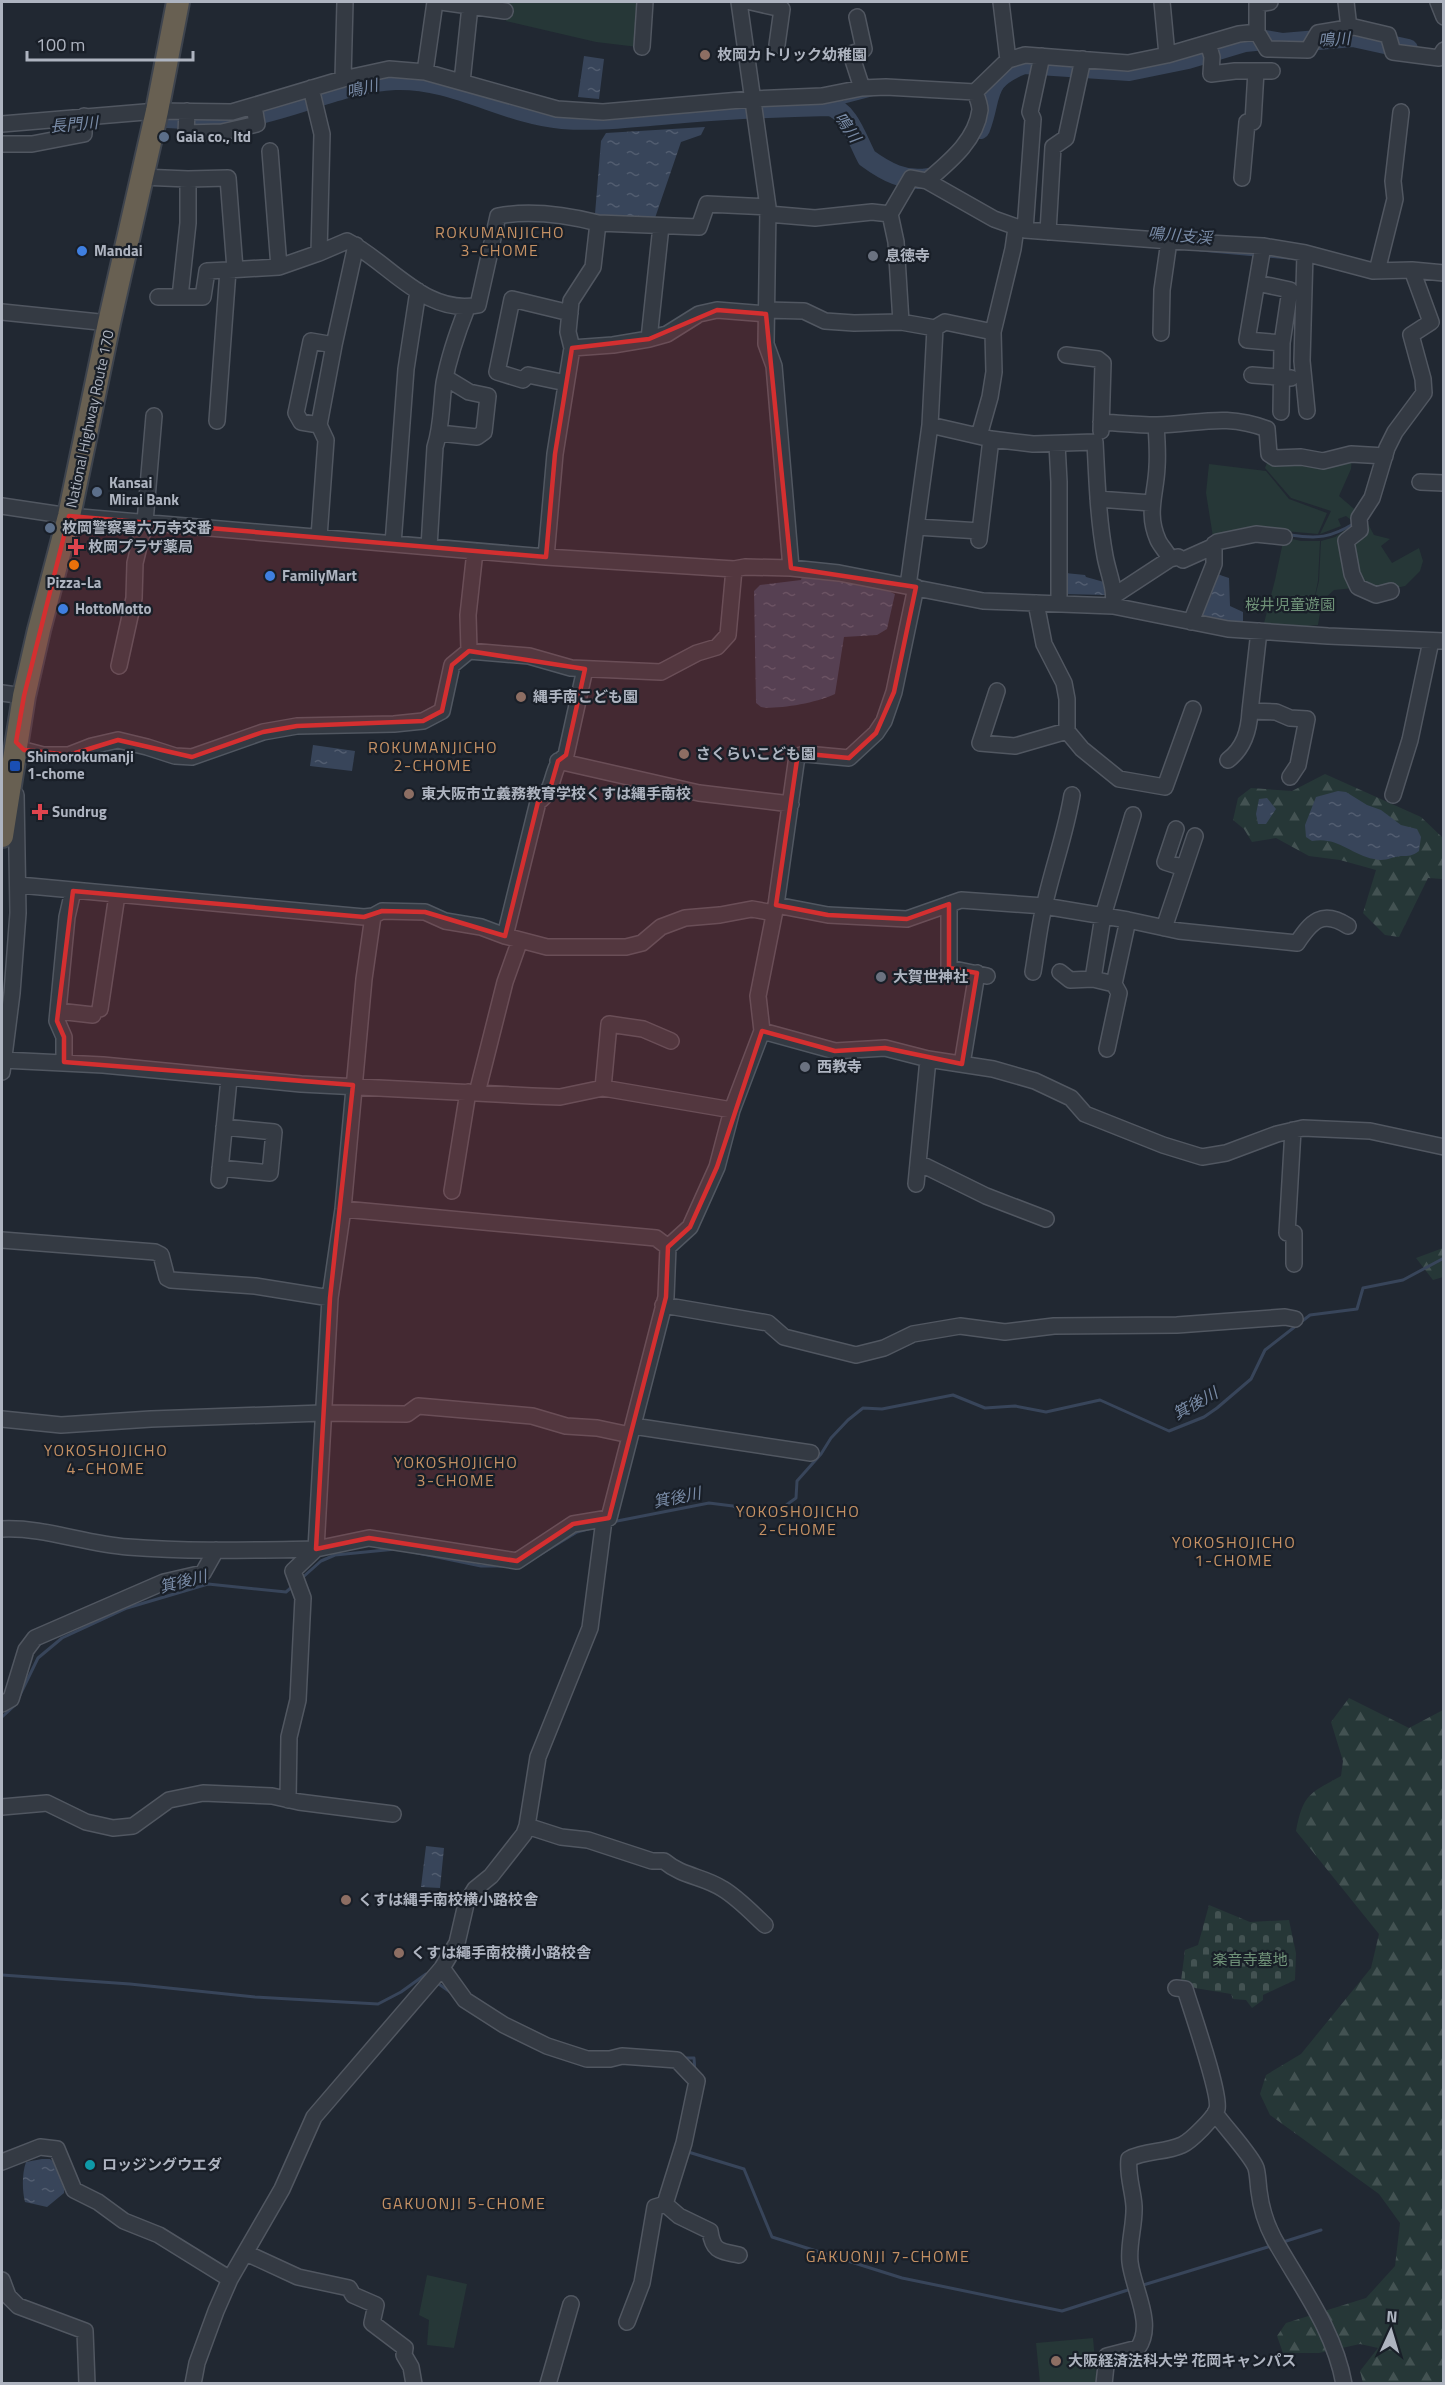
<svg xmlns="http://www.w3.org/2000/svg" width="1445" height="2385" font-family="'Titillium Web','Noto Sans JP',sans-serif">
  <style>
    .green { fill: #263737 }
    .forest { fill: url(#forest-firs) }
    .cemetery { fill: url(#cemetery-stones) }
    .water { fill: url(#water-ripples) }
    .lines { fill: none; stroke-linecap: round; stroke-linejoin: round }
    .stream { stroke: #38455a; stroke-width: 3 }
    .river { stroke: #38455a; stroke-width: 20 }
    .minor-casing { stroke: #515761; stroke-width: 18 }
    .highway-casing { stroke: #3e444e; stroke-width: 26 }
    .minor { stroke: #343a43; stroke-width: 15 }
    .highway { stroke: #686052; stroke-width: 22 }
    .marked { fill: #d42f30; fill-opacity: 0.2; stroke: #d42f30; stroke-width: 4.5; stroke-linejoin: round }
    .education-dot { fill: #8d6e63; stroke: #191f28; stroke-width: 2 }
    .service-dot { fill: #5c6f8a; stroke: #191f28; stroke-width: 2 }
    .shop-dot { fill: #3f7fe0; stroke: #191f28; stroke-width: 2 }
    .worship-dot { fill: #6b7280; stroke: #191f28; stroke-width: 2 }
    .health-dot { fill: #e0444e; stroke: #191f28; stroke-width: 2 }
    .food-dot { fill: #e8710a; stroke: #191f28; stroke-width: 2 }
    .transit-dot { fill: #1a4fb4; stroke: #191f28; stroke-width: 2 }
    .culture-dot { fill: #0f9aa8; stroke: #191f28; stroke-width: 2 }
    .labels { text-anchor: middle; stroke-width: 4.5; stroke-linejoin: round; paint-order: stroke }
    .poi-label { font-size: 15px; font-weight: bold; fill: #aeb4c0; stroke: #191f28; text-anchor: start }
    .street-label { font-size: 15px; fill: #aeb4c0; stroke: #191f28 }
    .park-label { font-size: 15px; fill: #709379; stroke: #191f28 }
    .water-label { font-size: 16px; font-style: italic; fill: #798ba6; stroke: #191f28 }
    .neighbourhood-label { font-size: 16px; letter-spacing: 1.5px; fill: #c59164; stroke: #191f28 }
  </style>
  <defs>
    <pattern id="forest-firs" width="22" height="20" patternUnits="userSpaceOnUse" patternTransform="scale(1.5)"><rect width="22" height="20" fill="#263737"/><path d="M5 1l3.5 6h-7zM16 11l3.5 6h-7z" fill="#435252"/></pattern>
    <pattern id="cemetery-stones" width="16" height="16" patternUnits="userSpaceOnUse" patternTransform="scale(1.5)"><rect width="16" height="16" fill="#263737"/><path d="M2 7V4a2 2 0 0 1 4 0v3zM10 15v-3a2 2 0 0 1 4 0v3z" fill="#435252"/></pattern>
    <pattern id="water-ripples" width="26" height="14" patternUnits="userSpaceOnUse" patternTransform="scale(1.5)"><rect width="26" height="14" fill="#38455a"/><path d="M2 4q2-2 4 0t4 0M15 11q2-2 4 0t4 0" fill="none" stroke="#525d70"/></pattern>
  </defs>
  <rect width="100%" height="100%" fill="#212832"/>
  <path class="green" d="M482,2H642L638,47L596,42L506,21L507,7Z
    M1352,457L1351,469L1339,496L1360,514L1351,520L1346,516L1338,519L1341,526L1320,534L1331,511L1291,498L1265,468L1268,460Z
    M1209,464L1266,471L1289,499L1327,513L1318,534L1251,528L1213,537L1206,493Z
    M1357,522L1343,540L1354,588L1334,590L1322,601L1318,625L1308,626L1307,630L1263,627L1275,580L1284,537L1301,541H1320L1318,581L1312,609L1319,581L1321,541L1335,537Z
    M1363,523L1368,524L1374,535L1390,539L1381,546L1392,563L1419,548L1423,561L1420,571L1405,586L1377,592L1358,585L1349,542Z
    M427,2275L467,2284L454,2348L427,2345L429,2320L419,2315Z
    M1093,2338L1097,2383H1040L1036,2343Z"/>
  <path class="forest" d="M1325,774L1421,817L1443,838V879L1428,878L1399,937L1385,935L1363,913L1376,870L1340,860L1309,856L1276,838L1252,842L1244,829L1233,820L1238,798L1251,788L1292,791Z
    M1443,1248V1277L1433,1280L1416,1258Z
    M1349,1698L1409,1728L1443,1710V2383H1363L1360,2371L1378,2348L1360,2344L1319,2353H1283L1277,2336L1286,2323L1366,2298L1395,2266L1400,2223L1379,2194L1270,2115L1260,2094L1266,2075L1301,2054L1371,1968L1379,1934L1296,1831C1303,1794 1310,1793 1341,1776L1343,1761L1331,1722Z"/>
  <path class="cemetery" d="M1209,1905L1250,1922L1289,1920L1296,1953L1295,1980L1263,1995V2000L1252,2008L1246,2000L1233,1999L1231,1994L1195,1988L1181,1981L1185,1950L1198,1945Z"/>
  <path class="water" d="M584,56L604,59L599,99L578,97Z
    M705,127L701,135L681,142L655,218H609L595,214L601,141L606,133Z
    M1065,573L1085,575L1086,577L1104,582L1105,595L1063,594Z
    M1214,573L1229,578L1230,606L1243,612V625L1200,621Z
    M802,576C832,579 867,580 895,594L887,629L877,635L844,637L835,694C819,702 779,710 761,707L756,703L754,591L760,585L801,580Z
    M313,745L355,751L352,771L310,766Z
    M1338,791L1346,792L1367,805L1381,810L1401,825L1417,829L1421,837L1419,851C1412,856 1409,856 1401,856C1391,857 1385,862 1374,859C1350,854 1337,836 1312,841L1306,837L1305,825L1316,797Z
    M1267,798L1276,809L1266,824H1258L1256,814L1259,799Z
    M426,1846L444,1848L440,1888L421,1887Z
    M42,2159H50L54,2162L64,2189V2193L47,2207L25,2202C22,2190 22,2173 26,2162Z"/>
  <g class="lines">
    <path class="stream" d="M829,106L875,94
      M1200,250L1256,255
      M1266,256L1289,258
      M1290,535C1318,539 1330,538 1355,523
      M612,1522L709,1503L733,1506L751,1515L778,1511L796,1498L797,1481L821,1454L831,1438L848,1420L863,1408L882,1409L953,1395L985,1408L1015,1406L1046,1412L1100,1400L1169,1431L1204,1417L1217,1408L1251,1379L1265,1350L1310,1315L1357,1309L1363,1288L1403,1280L1444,1258
      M408,1551L481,1566H502
      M526,1563L577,1532L588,1529
      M302,1578L321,1561L335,1555L396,1549
      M2,1717L15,1705L38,1658L62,1638L127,1608L208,1584L286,1592L293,1586
      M2,1975L130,1984L255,1997L378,2004L401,1992L426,1974L429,1976
      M436,1982L453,1994
      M682,2058H694L695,2072
      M685,2151L744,2169L772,2237L902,2278L1062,2311L1131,2289
      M1280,2243L1321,2230
      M1140,2286L1271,2246"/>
    <path class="river" d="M151,117C185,119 217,123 250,116C299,107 346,82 395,80C455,78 504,114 562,119C602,122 644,116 684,113C732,109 780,107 829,106C849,110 858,142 867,158C886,172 905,182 928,178
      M980,129C993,95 982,80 1024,64L1129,71L1188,59L1245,42L1265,40L1283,43L1353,37L1408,49"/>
    <defs>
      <path id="minor" d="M441,2L505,11
        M739,2L768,207L766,344L774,366L791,568
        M751,2L782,9L777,45
        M1162,2L1167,55
        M1346,2L1349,28
        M1438,2L1444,17
        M857,17L864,49L851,54L862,88
        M1257,32L1267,49L1308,50L1318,33L1354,27L1388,35L1393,52L1439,58L1444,50
        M1208,43L1212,57L1211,74L1235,71H1272
        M642,47L645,2
        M1008,60L1025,55L1128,63L1167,55L1239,34L1257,32V4L1270,2
        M425,72L435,2
        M343,79L345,2
        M462,82L470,6
        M311,88L322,134L319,253L347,241C389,262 425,316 478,305L498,216C530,210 566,215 598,223L699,227L707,204L768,207
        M187,111L186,133L222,132L257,124L254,106
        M1253,122L1256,71
        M2,124L157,111L232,112L343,79L389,69L425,72L557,109L603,112L752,99L822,96L862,88L886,87L975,92L1008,60L1001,2
        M2,144H32L84,134V116
        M270,151L279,267
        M141,177L188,179L228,178L235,269
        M1242,178L1247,122
        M927,181C949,162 976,141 980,110C980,105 977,97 975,92
        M768,214L815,218L872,212L890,214
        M661,226L649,339L667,334L699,314L717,310L766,314
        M1025,230L1033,119L1030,112L1042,56
        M1048,232L1053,147L1066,138L1083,59
        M1263,246L1247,340L1282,343
        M1305,253L1302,361L1307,411
        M1377,271L1395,199L1393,181L1401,112
        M1257,283L1290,290L1282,343L1281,412
        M158,297H203L207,271L228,270
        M180,297L188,223V179
        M766,310L804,311L825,321L854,323L901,322L935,328L930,425L908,586
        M2,312L109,323
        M901,322L896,242L890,214L911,178L927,181L994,219L1025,230L1171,241L1263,246L1305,253L1373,271L1412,270L1444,273
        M935,328L945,322L993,332
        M1161,333L1162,290L1169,241
        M572,348L568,332L571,301L593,267L598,223
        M1066,355L1098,359L1103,363L1101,431
        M1252,375L1291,378
        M566,383L528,375L523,380L497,372L512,299L570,313
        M217,421L228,270L279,267L319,253
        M1101,422C1119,423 1138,425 1157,425C1199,424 1225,413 1267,429L1269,454L1275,458L1301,457L1323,461L1351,454L1385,456
        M319,425L301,422L296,413L311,341L334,345
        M930,425L991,439L1033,444L1095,442C1097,480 1098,518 1105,556C1108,573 1116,589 1113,606
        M439,433L477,437L484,432L488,396L469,392L446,378
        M979,436L990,397L994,372L993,332L1013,249L1016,228
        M1057,444L1059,482V603
        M1420,482L1444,483
        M1098,499L1151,503
        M2,506L69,516L546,557L734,569L745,567L791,568L839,573L983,601L1113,606L1228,629L1328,636L1444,641
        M917,527L980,531
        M319,537L326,440L319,425L334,345L356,245
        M979,540L991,439
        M393,544L406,369L418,291
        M429,547L435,447C442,426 441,405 444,383C449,356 457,333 467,308
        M546,557L555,454L572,348L613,345L649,339
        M1170,559L1178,557L1183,560L1212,547L1217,542L1256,534L1284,537
        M1391,591L1376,595L1358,587L1352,574L1346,541L1360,530L1359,518L1372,498L1387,448L1395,432L1424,393L1423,379L1411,335L1431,322L1412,270
        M1115,595L1170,559C1167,552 1160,545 1158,540C1146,513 1156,494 1157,467C1158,453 1157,439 1156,425
        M1036,603L1044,644L1064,683L1067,699V731L1082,749L1119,779L1165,787L1193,709
        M1191,622L1214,564V544
        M1259,631L1250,711L1276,712L1290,718L1307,719L1298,765L1290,777
        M469,651L468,615L475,551
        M119,666L134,598L135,563L145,522L154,416
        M997,691L980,743L1015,746L1067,731
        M2,693L24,696
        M16,742L24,750L43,755H69L92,746L118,740L147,747L175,756L192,757L263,732L297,726L394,724L423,721L442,711L452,665L469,651L529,656L571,668L661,672L697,653L717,647L728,635L734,569
        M1228,760C1244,748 1249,731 1250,711
        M558,761L699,793L791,804
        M1393,795L1410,740L1431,641
        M1176,829L1165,862L1184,868
        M19,885L364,917L373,916L382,911L425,912L445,921L481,927L505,936L547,947H626L642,943L661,927L685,918L720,915L752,909L774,913
        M949,904V968L987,976
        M776,905L828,915L907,919L961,900L1044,906L1128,920L1179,931L1297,943C1311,922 1322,909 1348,926
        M1164,928L1195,836
        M505,936L538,802C557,789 549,769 566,755L585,669
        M1033,972C1037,949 1039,925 1045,903C1053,867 1066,832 1072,795
        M1060,972L1070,980L1093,979L1114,984L1119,993L1107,1049
        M1093,979L1103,916L1133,815
        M1114,984L1128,920
        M100,1009L117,895
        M58,1011L93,1015
        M762,1031L835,1051L885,1048L928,1059L993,1069L1035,1081L1071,1098L1085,1114L1163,1145L1202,1157L1226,1153L1277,1134L1303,1128L1370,1131L1444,1147
        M3,1060L103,1065L301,1084L532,1096L560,1097L603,1088L732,1110
        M64,1062V1037L57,1021L67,917L73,891
        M962,1064L977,973
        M2,1072L12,993L18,913L16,795
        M603,1088L609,1024L643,1029L671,1041
        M477,1093L505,982L520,940
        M1293,1130L1287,1233H1294V1264
        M919,1163L986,1196L1046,1219
        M220,1168L270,1173L274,1132L224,1127
        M219,1180L229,1079
        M916,1184L928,1059
        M452,1191L468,1092
        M343,1209L656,1238L668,1247
        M2,1240L155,1252L161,1255L167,1278L171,1280L255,1286L330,1298L343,1209L364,979L373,916
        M663,1305L768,1323L784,1337L856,1355L884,1348L913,1334L960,1326L1005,1332L1054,1326L1177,1325L1285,1317L1295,1319
        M2,1419L61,1425L151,1419L322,1413L407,1414L418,1406L532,1416L566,1426L597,1428L630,1435
        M633,1426L811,1453
        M2,1529C44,1527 85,1544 128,1547C191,1552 254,1550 316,1549L330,1298
        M2,1704L11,1699L26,1650L35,1638L164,1582L203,1573L216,1550
        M288,1800L289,1737L298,1700L303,1598L293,1571L316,1549L369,1538L517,1561L573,1524L609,1518L666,1297L668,1247L690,1227L717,1167L732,1110L762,1031L758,996L776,905L797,756L806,754L849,758L876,733L884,721L894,692L916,587
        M2,1807L47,1803L86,1822L113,1828L133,1826L169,1800L203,1793L272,1796L299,1802L393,1814
        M527,1826L561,1837L588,1840L652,1861H664C683,1877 703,1876 723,1889C738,1898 752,1913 765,1925
        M442,1968L465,2000L504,2025L547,2046L587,2059H610L622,2056L677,2060L697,2081L684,2143L665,2204L655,2207L642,2283L627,2322
        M1215,2113C1224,2126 1252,2156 1256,2168C1258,2175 1258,2184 1259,2191C1261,2208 1266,2224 1274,2239C1301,2287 1334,2329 1344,2384
        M2,2162L40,2147L57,2149L74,2190L98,2202L124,2221L159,2235L230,2279
        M665,2204L679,2216L710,2231C713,2252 720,2251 739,2255
        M246,2253L298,2277L349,2288L353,2295L376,2305L372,2323L405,2348L404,2355L411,2367L414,2384
        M2,2280L8,2296L18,2306L85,2331L87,2384
        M193,2384L197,2363L216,2311L230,2279L282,2189L314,2117L442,1968L457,1943L466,1904L475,1889L491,1876L524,1834L527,1826L538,1757L590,1628L604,1520
        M548,2384L571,2304
        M1104,2384L1107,2356L1138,2348C1155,2324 1133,2289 1130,2262C1128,2244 1135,2224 1134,2206C1133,2190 1127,2175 1129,2159C1145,2150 1165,2153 1182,2145C1191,2141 1214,2118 1217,2109C1221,2095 1191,2009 1185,1989L1176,1988"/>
      <path id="highway" d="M2,836L24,696L39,630L69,516L109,323L157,111L178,2"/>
    </defs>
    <use href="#minor" class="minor-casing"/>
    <use href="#highway" class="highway-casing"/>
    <use href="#minor" class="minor"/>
    <use href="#highway" class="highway"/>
  </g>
  <path class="marked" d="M717,310L766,314L791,568L916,587L894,692L876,733L849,758L798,753L776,905L828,915L907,919L949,904V968L977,973L962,1064L885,1048L835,1051L762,1031L717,1167L690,1227L668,1247L666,1297L609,1518L573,1524L517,1561L369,1538L316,1549L330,1298L353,1085L64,1062V1037L57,1021L73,891L364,917L382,911L425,912L505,936L538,802L548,796L558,761L566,755L585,669L469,651L452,665L442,711L423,721L297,726L263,732L192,757L118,740L69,755L24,750L16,742L24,696L69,516L546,557L555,454L572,348L649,339Z"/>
  <g class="education-dot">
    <circle cx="705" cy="55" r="6"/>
    <circle cx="521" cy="697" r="6"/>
    <circle cx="684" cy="754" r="6"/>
    <circle cx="409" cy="794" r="6"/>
    <circle cx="346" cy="1900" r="6"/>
    <circle cx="399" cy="1953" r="6"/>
    <circle cx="1056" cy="2361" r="6"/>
  </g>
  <g class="service-dot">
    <circle cx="164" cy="137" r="6"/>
    <circle cx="97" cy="492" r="6"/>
    <circle cx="50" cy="528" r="6"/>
  </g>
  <g class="shop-dot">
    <circle cx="82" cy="251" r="6"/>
    <circle cx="270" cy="576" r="6"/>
    <circle cx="63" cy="609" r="6"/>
  </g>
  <g class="worship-dot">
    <circle cx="873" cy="256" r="6"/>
    <circle cx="881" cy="977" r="6"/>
    <circle cx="805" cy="1067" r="6"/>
  </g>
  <g class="health-dot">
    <path d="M73 538h6v6h6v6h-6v6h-6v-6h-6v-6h6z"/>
    <path d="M37 803h6v6h6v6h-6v6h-6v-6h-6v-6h6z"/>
  </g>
  <circle class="food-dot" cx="74" cy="565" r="6"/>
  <rect class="transit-dot" x="9" y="760" width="12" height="12" rx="3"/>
  <circle class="culture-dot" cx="90" cy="2165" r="6"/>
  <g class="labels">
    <g class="poi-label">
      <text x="717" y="60">枚岡カトリック幼稚園</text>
      <text x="176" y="142">Gaia co., ltd</text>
      <text x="94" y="256">Mandai</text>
      <text x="885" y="261">息徳寺</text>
      <text x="109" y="488">Kansai<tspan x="109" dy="17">Mirai Bank</tspan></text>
      <text x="62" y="533">枚岡警察署六万寺交番</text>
      <text x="88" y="552">枚岡プラザ薬局</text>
      <text x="282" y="581">FamilyMart</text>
      <text x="74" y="588" text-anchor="middle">Pizza-La</text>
      <text x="75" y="614">HottoMotto</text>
      <text x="533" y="702">縄手南こども園</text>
      <text x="696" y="759">さくらいこども園</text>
      <text x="27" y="762">Shimorokumanji<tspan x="27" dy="17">1-chome</tspan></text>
      <text x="421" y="799">東大阪市立義務教育学校くすは縄手南校</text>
      <text x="52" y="817">Sundrug</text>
      <text x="893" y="982">大賀世神社</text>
      <text x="817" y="1072">西教寺</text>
      <text x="358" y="1905">くすは縄手南校横小路校舎</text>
      <text x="411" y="1958">くすは繩手南校横小路校舎</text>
      <text x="102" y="2170">ロッジングウエダ</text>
      <text x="1068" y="2366">大阪経済法科大学 花岡キャンパス</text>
    </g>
    <g class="street-label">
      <text transform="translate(90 419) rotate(-78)" y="5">National Highway Route 170</text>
    </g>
    <g class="park-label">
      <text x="1290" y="610">桜井児童遊園</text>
      <text x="1250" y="1965">楽音寺墓地</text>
    </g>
    <g class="water-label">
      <text transform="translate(1334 39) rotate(-4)" y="6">鳴川</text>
      <text transform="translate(362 88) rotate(-13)" y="6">鳴川</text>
      <text transform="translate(74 124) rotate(-5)" y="6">長門川</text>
      <text transform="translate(848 127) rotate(55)" y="6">鳴川</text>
      <text transform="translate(1180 235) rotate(5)" y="6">鳴川支渓</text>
      <text transform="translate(1195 1403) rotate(-29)" y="6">箕後川</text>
      <text transform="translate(677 1497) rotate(-11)" y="6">箕後川</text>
      <text transform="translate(183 1581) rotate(-14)" y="6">箕後川</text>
    </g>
    <g class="neighbourhood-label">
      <text x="500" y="238">ROKUMANJICHO<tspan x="500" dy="18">3-CHOME</tspan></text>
      <text x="433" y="753">ROKUMANJICHO<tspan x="433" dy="18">2-CHOME</tspan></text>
      <text x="106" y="1456">YOKOSHOJICHO<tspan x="106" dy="18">4-CHOME</tspan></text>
      <text x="456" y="1468">YOKOSHOJICHO<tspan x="456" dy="18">3-CHOME</tspan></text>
      <text x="798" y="1517">YOKOSHOJICHO<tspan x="798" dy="18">2-CHOME</tspan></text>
      <text x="1234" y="1548">YOKOSHOJICHO<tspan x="1234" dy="18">1-CHOME</tspan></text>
      <text x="464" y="2209">GAKUONJI 5-CHOME</text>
      <text x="888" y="2262">GAKUONJI 7-CHOME</text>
    </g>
  </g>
  <rect width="1445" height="2385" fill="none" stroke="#aeb4c0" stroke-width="6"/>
  <g transform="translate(1391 2331) rotate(4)" stroke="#191f28" stroke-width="4.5" paint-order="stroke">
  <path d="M0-4.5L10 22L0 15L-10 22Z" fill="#aeb4c0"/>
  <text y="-9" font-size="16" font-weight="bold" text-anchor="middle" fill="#aeb4c0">N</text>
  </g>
  <path d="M27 51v9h166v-9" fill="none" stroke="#aeb4c0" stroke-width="3"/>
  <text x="36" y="51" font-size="18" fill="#aeb4c0" stroke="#191f28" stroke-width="4.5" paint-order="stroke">100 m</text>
</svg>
